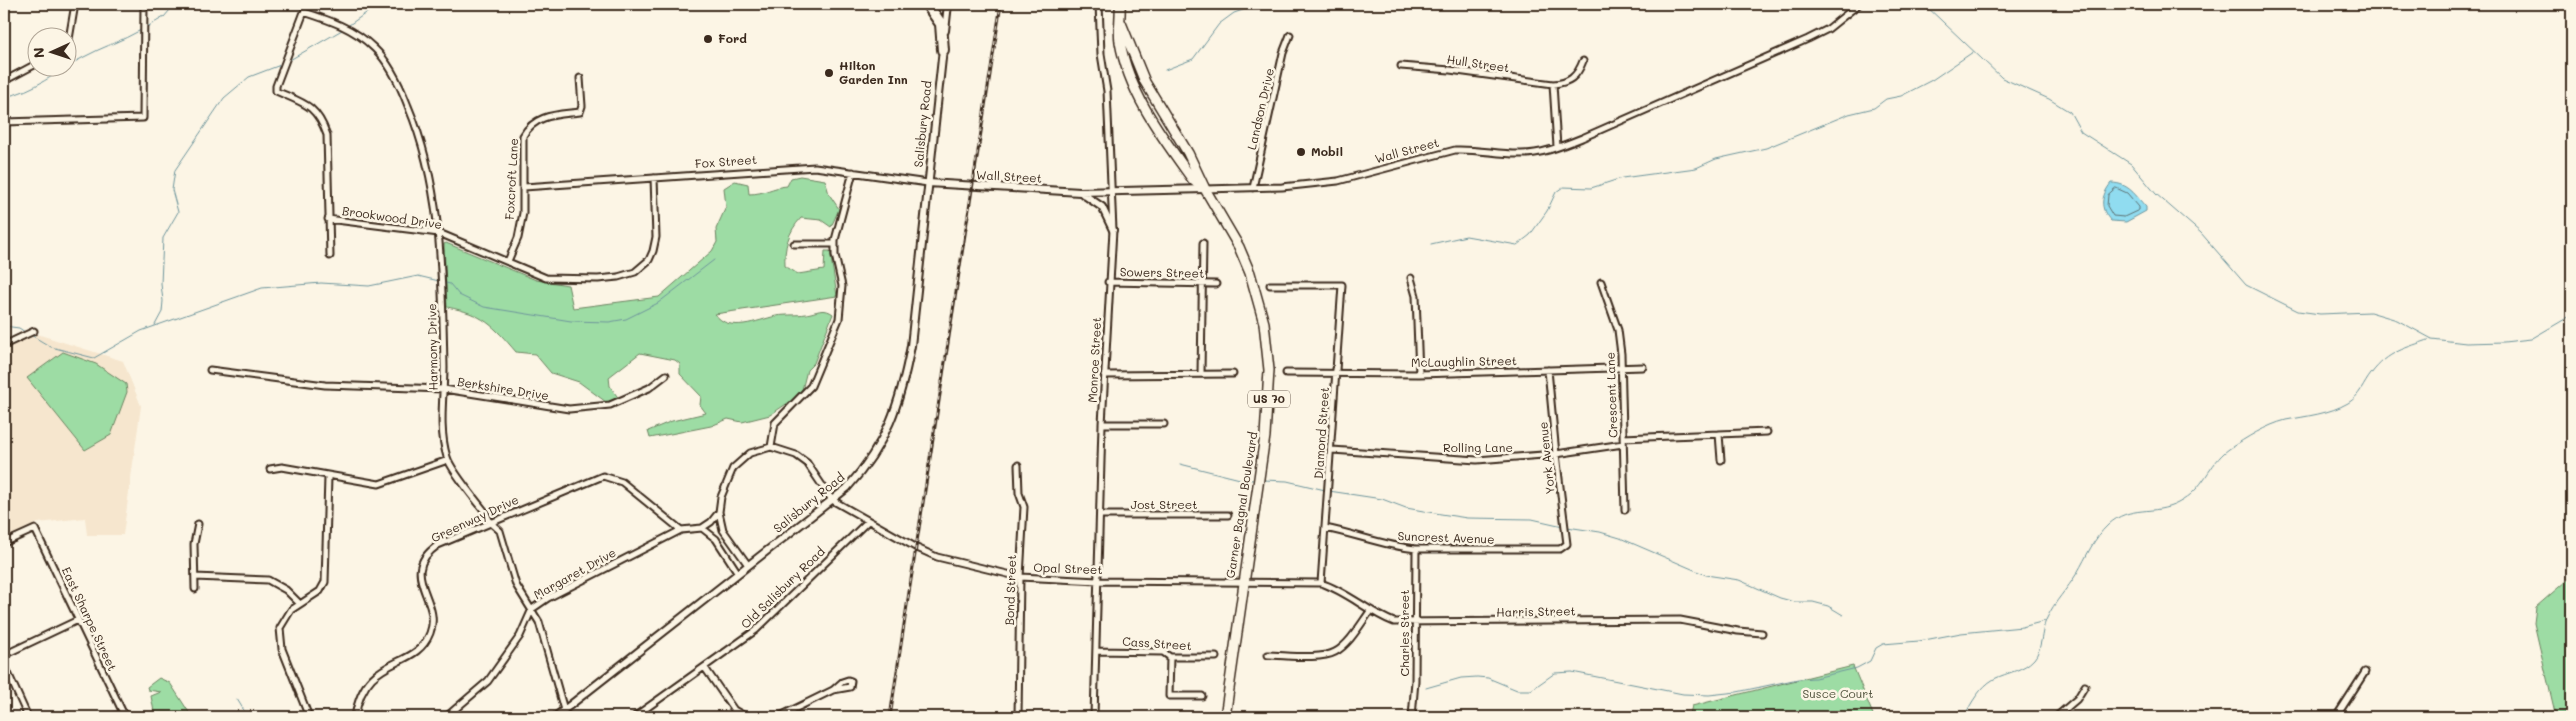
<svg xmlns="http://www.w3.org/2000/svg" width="2576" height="721" font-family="Mali,sans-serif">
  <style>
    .built { fill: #f6e6ce }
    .green { fill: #9ddca4; stroke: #6c8361 }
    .water { fill: #90dcf0; stroke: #6e959c }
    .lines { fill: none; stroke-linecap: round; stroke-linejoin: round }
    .shore { stroke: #5d7172; stroke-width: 1 }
    .stream { stroke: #6e959c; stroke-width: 1 }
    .minor-casing { stroke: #3b2a1e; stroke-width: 9 }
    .tertiary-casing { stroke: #3b2a1e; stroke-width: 10 }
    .trunk-casing { stroke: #3b2a1e; stroke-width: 12 }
    .motorway-casing { stroke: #3b2a1e; stroke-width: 14 }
    .minor { stroke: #fcf5e5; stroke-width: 5 }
    .tertiary { stroke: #fcf5e5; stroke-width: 6 }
    .trunk { stroke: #fcf5e5; stroke-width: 9 }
    .motorway { stroke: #fcf5e5; stroke-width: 10 }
    .rail-casing { stroke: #3b2a1e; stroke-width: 3 }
    .rail { stroke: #fcf5e5; stroke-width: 1; stroke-dasharray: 4; stroke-linecap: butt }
    .poi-dot { fill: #3b2a1e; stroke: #fcf5e5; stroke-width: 2 }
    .labels { text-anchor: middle; stroke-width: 5; stroke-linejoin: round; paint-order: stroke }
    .shield { fill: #fcf5e5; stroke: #75675a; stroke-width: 1 }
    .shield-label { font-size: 11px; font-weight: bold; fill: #3b2a1e }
    .poi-label { font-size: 12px; font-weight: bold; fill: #3b2a1e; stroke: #fcf5e5; text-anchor: start }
    .street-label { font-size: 12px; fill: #3b2a1e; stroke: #fcf5e5 }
    .park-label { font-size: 12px; fill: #545640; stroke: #fcf5e5 }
  </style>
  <rect width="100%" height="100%" fill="#fcf5e5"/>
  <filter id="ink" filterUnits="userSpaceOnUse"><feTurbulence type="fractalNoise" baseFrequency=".02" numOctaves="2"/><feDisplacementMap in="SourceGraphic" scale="10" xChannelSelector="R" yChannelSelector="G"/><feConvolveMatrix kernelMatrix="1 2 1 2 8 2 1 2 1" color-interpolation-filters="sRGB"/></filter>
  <g filter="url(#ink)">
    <path class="built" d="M37,334L123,361L141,406L123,535H87L85,518L38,523L4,539V403L9,401L4,389V349Z"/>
    <path class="green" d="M800,176L825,180L829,194L839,209L831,227L821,220L801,218C788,232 784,248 785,266L798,274L824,270L825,251H830L837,296L715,314C729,334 758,320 776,316C788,314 800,316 811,313C819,311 825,308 833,314L814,363L807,370L801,394L770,415L742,422L728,419L711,426L650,438L648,431L672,421L706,413L700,405L701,396L680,374V364L675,360L640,353L609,377L610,386L619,399L606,402L579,382L551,373L535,354L516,352C493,325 483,314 447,307L444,244L446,243L536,280L568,285L573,308L659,297L712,251L717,242L716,229L726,207L724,188L735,181L748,184L749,194C765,194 772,187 787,186L791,178Z
      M63,352L96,364L126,384L127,392L111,435L85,450L27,378Z
      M2572,579V717H2556L2534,623L2536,607L2566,581Z
      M1853,666L1874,717H1689L1692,706Z
      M159,678L170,683L192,717H155L151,696L161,692L148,690L147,687Z"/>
    <path class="water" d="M2111,183C2129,183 2135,195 2146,207V211L2126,222L2111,221C2099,208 2101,196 2111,183Z"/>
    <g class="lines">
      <path class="shore" d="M2116,188L2127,193L2139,207V210L2124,217L2113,216L2107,206L2108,195Z"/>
      <path class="stream" d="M1924,4L2002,78L2049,99L2070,112L2081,132L2131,164L2156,194L2201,233L2246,285L2298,311L2320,314L2370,312L2397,320L2432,339L2466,343L2504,342L2531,339L2572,315
        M349,25L379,4
        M147,27L164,17L175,4
        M288,61L342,30
        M1165,70L1193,59L1219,24L1234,13L1260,4
        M4,97C36,91 55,72 82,58C102,47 122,41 141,30
        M1431,244L1466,236L1517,245L1530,235L1547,211L1556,192L1563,187L1591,188L1622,178L1696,168L1716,159L1766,148L1849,114L1874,108L1886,99L1901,96L1932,80L1973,52
        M442,282L450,284L459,295L484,307L571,321L609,322L626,319L658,303L714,260
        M155,325L162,312L163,301L161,284L163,238L178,212L172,190L175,170L224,98L249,77L283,64
        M4,326L19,328L25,332
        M31,335L51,347L94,358L141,331L262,288L321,283L369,286L418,276L439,281
        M1180,464L1240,479L1254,480
        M1263,480L1287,481L1325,490
        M1329,491L1382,499L1406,508L1441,514L1467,518L1532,519L1563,526
        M1567,527L1600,532L1620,538L1706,575L1739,580L1780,598L1795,602H1813L1828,606L1843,615
        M1426,688L1461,678L1477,677L1488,678L1517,690H1531L1555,673L1572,672L1683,694L1709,695L1737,692L1798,679L1815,678L1857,668L1870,661L1876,648L1883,644L1919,641L1961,633L2022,627L2045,621
        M237,699L248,717
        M1964,717C1971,703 1980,687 1994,679C2008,672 2023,671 2034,659C2042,650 2041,632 2046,620C2055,600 2067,590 2077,573C2087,556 2093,539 2108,525C2130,504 2154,516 2178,503C2205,489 2208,464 2229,449C2246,438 2266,425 2286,420C2307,416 2329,414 2348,403C2360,396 2363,384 2371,374C2388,351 2406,348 2431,339"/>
      <defs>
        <path id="minor" d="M68,45L75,4
          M1401,66L1450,70L1553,84C1569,83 1577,77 1583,61
          M4,81L38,63
          M1553,84L1557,147
          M4,122L143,118L144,4
          M524,187L815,167L928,183
          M1253,188L1283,53L1290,35
          M1205,189L1282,187L1338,181L1455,150C1477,149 1497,154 1518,154C1540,155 1562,146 1582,138L1808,39L1828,29L1859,4
          M328,219L439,233L546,278L598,279L618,277L635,272L649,260L653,251L656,237L654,178
          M794,244H834
          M330,256L327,135C316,104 303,103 276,91V86L304,12C329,20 354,28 374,48C390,63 400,85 408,106C443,189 442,278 444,367C444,396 438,428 447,457C451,471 476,500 486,513L490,522L500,531L516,585L539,622L564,710
          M508,261L518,238L523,213V136C535,114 557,115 580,112L582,106L580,78
          M1411,278L1416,296L1419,374
          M1108,282L1216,284
          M1601,282L1618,330L1621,354L1625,510
          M1270,285H1342L1321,583
          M4,345L34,331
          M210,370L325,385L444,389L569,409L610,405L649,388L666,375
          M1286,373L1419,374L1643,367
          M1201,374L1203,243
          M1104,375L1233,374
          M1102,424H1164
          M1719,434L1721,460
          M1623,438L1767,432
          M771,447L775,423L811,386L839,319L842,286L835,255V240L853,172
          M1332,450L1477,460L1556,454L1623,444
          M270,469L282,467L379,484L448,460
          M719,512L723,530L748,565
          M1100,515H1228
          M702,528L716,539L738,573
          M1325,528C1356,534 1384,546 1416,549H1560L1567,544L1556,454L1548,370
          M4,543L35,529L125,717
          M195,577L268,580L286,590L299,603
          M195,589L194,544L198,524
          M1096,651L1163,652L1170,657H1216
          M4,655L78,620
          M1268,655C1285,655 1320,660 1335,652C1350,644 1361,623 1371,610
          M1170,657L1169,696H1202
          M4,664L28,717
          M705,668L734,710L746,717
          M848,680L851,681L850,687L833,690L842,682Z
          M112,717L123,713
          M309,717L282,649L280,628L291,610L320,591L325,582L328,477
          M355,717C365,652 415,672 430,633C443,600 396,574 438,545L603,476L622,482L681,530
          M446,717L488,681L520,636L532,609L548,598L681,530L702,528L711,522L719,512L721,497L733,468L750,453L771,447L796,455L807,463L832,500L917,548L937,557L1020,577L1098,581L1321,583C1348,592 1368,612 1394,622L1680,620L1738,631L1762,633
          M634,717L756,630L868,521
          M778,717L833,690
          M1018,717L1020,577L1024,507L1019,493L1018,465
          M1094,717L1102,424L1113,230L1107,91L1101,54L1099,4
          M1412,717L1415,681L1416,549
          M2056,717L2077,699L2085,686
          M2336,717L2365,672"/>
        <path id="tertiary" d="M945,31L948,4
          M928,183L1080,192L1205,189
          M1083,194L1102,207L1113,230
          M555,717L847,488C887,444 900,404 911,346L943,49"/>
        <path id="trunk" d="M1120,4C1121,16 1118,30 1120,42C1129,94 1163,138 1193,180L1203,188
          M1121,23L1145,82L1188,153L1205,189L1239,247L1250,273L1264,323L1269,370L1265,436L1225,717"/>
        <path id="motorway" d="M927,4L941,24L943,50"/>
      </defs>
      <use href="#minor" class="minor-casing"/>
      <use href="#tertiary" class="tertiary-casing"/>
      <use href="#trunk" class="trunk-casing"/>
      <use href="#motorway" class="motorway-casing"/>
      <use href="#minor" class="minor"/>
      <use href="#tertiary" class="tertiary"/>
      <use href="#trunk" class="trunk"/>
      <use href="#motorway" class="motorway"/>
      <defs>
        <path id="rail" d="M890,717C926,479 963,241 1001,4"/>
      </defs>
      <use href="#rail" class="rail-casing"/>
      <use href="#rail" class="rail"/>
    </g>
  </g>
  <g class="poi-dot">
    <circle cx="708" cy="39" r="5"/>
    <circle cx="829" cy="73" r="5"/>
    <circle cx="1301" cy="152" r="5"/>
  </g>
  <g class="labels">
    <rect class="shield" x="1248" y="390.5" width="42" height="17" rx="4"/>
    <g class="shield-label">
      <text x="1269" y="403">US 70</text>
    </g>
    <g class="poi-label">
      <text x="718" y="43">Ford</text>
      <text x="839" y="70">Hilton<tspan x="839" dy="14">Garden Inn</tspan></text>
      <text x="1311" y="156">Mobil</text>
    </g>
    <g class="street-label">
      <text transform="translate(1478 64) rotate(8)" y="4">Hull Street</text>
      <text transform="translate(1261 109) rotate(-77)" y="4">Landson Drive</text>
      <text transform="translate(923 124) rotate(-84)" y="4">Salisbury Road</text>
      <text transform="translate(1407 151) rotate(-15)" y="4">Wall Street</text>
      <text transform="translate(726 162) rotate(-4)" y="4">Fox Street</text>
      <text transform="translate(1009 177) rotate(3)" y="4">Wall Street</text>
      <text transform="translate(512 179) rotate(-87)" y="4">Foxcroft Lane</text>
      <text transform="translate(392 218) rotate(8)" y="4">Brookwood Drive</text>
      <text transform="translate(1162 273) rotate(1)" y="4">Sowers Street</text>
      <text transform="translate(433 347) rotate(-91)" y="4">Harmony Drive</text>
      <text transform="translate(1095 360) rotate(-87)" y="4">Monroe Street</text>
      <text transform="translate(1464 362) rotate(-1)" y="4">McLaughlin Street</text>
      <text transform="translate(503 389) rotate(9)" y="4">Berkshire Drive</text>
      <text transform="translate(1612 395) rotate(-92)" y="4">Crescent Lane</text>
      <text transform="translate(1322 433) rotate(-86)" y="4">Diamond Street</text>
      <text x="1478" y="452">Rolling Lane</text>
      <text transform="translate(1547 458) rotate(-96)" y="4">York Avenue</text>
      <text transform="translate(809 503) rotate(-39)" y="4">Salisbury Road</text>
      <text x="1164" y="509">Jost Street</text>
      <text transform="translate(1242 505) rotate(-81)" y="4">Garner Bagnal Boulevard</text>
      <text transform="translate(475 519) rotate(-25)" y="4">Greenway Drive</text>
      <text transform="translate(1446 538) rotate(2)" y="4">Suncrest Avenue</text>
      <text transform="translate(1068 569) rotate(2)" y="4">Opal Street</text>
      <text transform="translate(575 574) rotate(-29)" y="4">Margaret Drive</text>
      <text transform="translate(783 588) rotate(-44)" y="4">Old Salisbury Road</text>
      <text transform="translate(1011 590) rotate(-88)" y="4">Bond Street</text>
      <text transform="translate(1536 612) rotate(-1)" y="4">Harris Street</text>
      <text transform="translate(89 619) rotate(65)" y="4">East Sharpe Street</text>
      <text transform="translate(1405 633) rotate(-90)" y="4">Charles Street</text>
      <text transform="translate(1157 644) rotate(4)" y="4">Cass Street</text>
    </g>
    <g class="park-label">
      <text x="1838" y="698">Susce Court</text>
    </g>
  </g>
  <rect width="2576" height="721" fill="none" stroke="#fcf5e5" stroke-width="20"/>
  <rect x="10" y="10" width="2556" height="701" fill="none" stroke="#3b2a1e" stroke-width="2" filter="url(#ink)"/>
  <g transform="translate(52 52) rotate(267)"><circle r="24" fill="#fcf5e5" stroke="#afa495"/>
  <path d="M0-4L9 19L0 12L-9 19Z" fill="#3b2a1e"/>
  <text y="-8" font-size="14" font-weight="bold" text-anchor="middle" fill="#3b2a1e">N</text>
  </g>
</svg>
